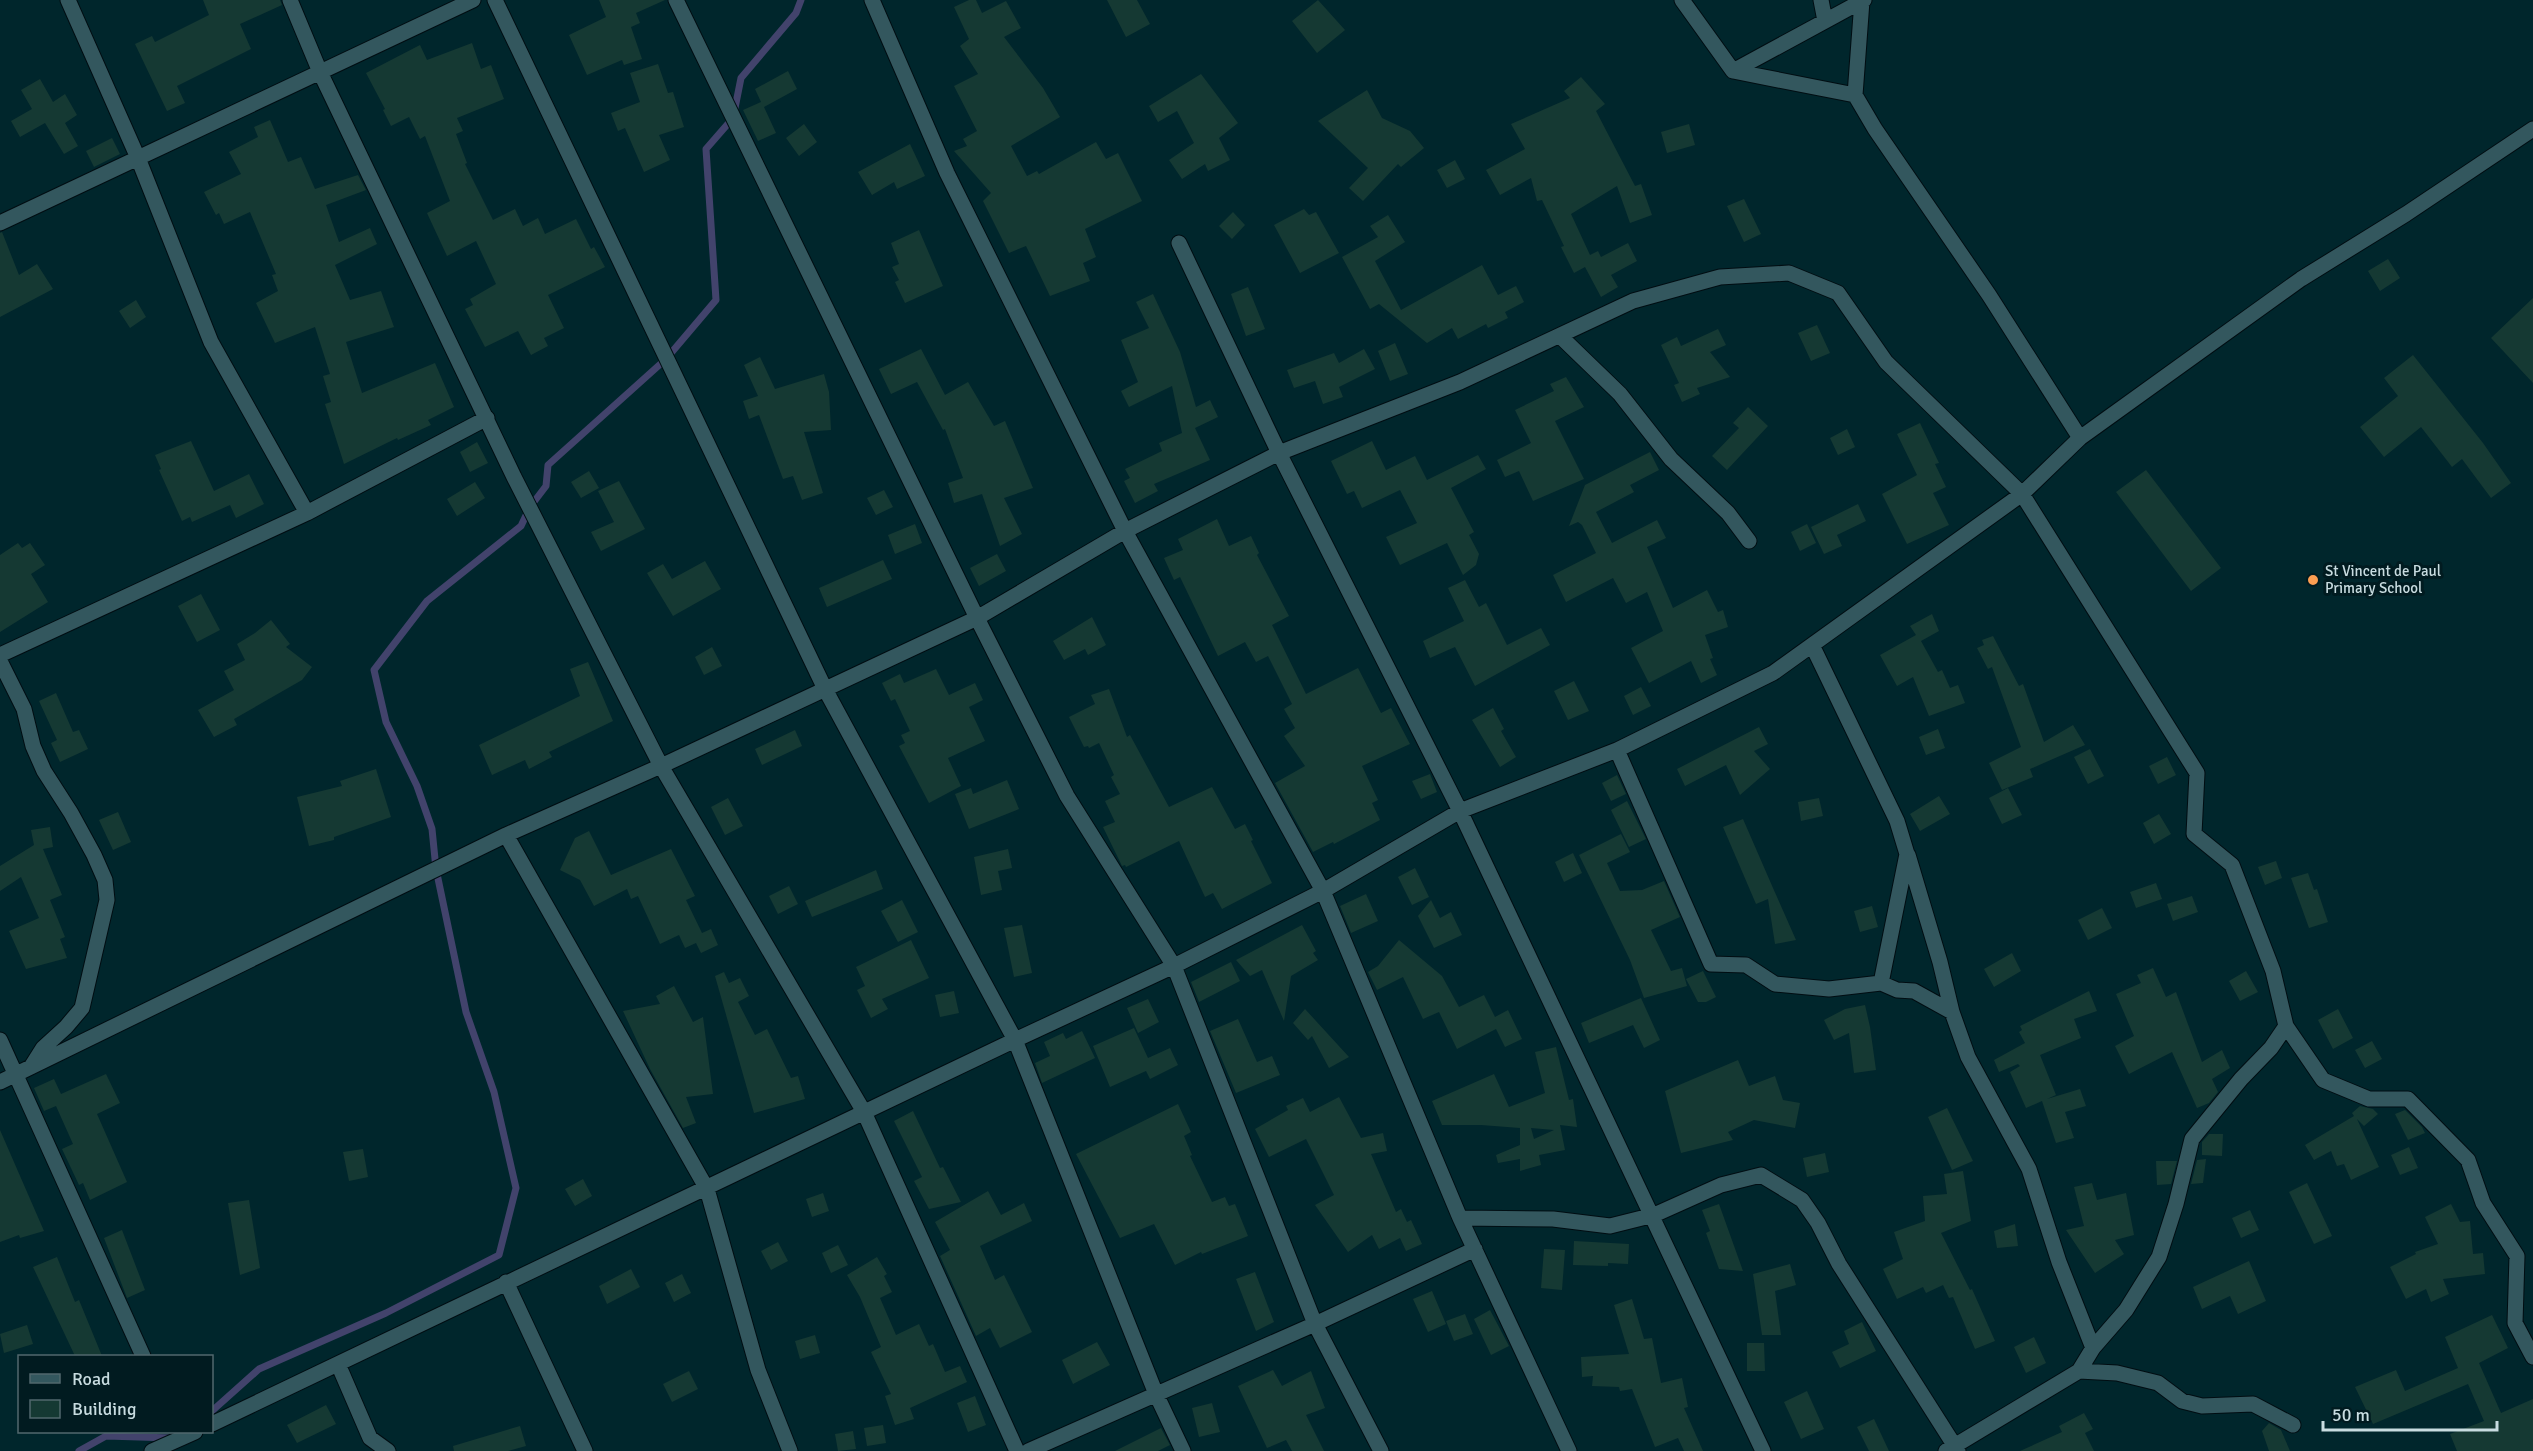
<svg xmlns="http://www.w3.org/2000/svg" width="2533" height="1451" font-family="Signika,sans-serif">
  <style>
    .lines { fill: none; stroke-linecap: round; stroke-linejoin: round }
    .stream { stroke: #42436c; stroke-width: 7 }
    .building { fill: #153933; fill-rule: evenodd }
    .minor-casing { stroke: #000d12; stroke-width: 17 }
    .minor { stroke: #33575e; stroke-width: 15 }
    .poi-dot { fill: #fc9e52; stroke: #011b20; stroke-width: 2 }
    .labels { text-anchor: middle; stroke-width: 6; stroke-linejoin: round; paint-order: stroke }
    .poi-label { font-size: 15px; fill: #c8dce0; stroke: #011b20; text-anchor: start }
  </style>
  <rect width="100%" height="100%" fill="#00262c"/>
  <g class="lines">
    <path class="stream" d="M212,1411L259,1369L386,1313L499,1255L516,1188L494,1092L466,1012L436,869L432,829L417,786L386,722L374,670L427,601L521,526L530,507L546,486L548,465L666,359L716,300L706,149L733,118L741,78L796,13L801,0
      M79,1451L106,1436L172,1438"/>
  </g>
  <path class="building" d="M203,0H280L282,5L240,24L251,49L177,86L185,103L167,111L135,44L152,36L155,42L209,15Z
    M599,0H665L636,13L640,23L631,27L642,59L624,65L622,60L587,75L569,35L606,17Z
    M969,0H976L982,13L1006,1L1021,28L1004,37L1043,88L1060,117L1011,146L1027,176L1037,171L1039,174L1096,142L1106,159L1118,153L1142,201L1085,229L1096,257L1083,263L1090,281L1050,296L1026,246L1009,253L983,201L991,193L954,151L967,146L963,139L977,131L954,86L978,74L960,46L969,39L954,7Z
    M1107,0H1137L1150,24L1126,37Z
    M1318,0L1345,30L1317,53L1292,21Z
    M472,43L481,69L491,65L504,99L457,118L463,131L456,134L467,163L465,164L493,220L515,209L523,226L538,218L545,234L576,219L591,249L594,247L605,267L548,295L564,328L544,338L548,346L531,355L518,331L485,347L465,309L473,305L470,299L496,284L476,241L447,256L427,213L450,201L425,136L420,139L409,117L391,126L383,110L385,109L366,73L420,45L427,60Z
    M658,64L668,93L673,92L684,127L659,135L670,160L644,172L625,128L618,131L611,113L640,102L630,73Z
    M788,71L797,89L764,107L776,133L758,141L743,110L761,102L755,89Z
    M1201,74L1238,123L1219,138L1230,160L1208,171L1205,164L1182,179L1169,160L1194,143L1177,111L1158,122L1149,106Z
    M1581,77L1605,104L1596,111L1635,186L1641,184L1652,215L1630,223L1617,186L1571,214L1590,255L1598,251L1601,257L1628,243L1637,261L1611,275L1618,287L1601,297L1585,267L1574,273L1561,247L1564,246L1542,200L1537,201L1531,178L1500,195L1486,170L1525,149L1511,124L1570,98L1564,91Z
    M40,79L53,102L65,94L77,115L65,123L78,146L64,154L45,123L20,137L11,121L32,109L21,90Z
    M1367,90L1382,118L1410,131L1424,148L1401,167L1398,164L1363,201L1349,188L1368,168L1318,121Z
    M270,120L288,162L301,157L315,189L358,175L366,190L326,205L339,242L370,228L377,244L335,265L350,300L381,291L394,327L346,342L362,393L435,363L454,407L428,420L431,425L398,440L397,438L344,464L325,404L331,402L323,376L330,374L315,327L275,343L256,303L278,291L272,275L276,274L250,212L224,224L219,213L216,215L204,192L241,174L229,152L258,137L254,127Z
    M804,124L817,142L799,156L786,138Z
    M1689,124L1695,145L1667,153L1661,132Z
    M112,138L120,154L94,167L86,151Z
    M910,144L925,176L897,189L894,182L872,195L858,172Z
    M1455,160L1465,179L1447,188L1437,170Z
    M1744,199L1761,234L1744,242L1727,206Z
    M1304,209L1309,215L1316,212L1339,253L1300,273L1274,225Z
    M1233,212L1245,225L1232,239L1219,226Z
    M1388,215L1405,242L1375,261L1401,310L1482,265L1498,295L1516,286L1524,302L1505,312L1508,318L1488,328L1486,324L1458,339L1452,328L1427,343L1379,304L1370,309L1342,257L1378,237L1370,226Z
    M919,230L943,286L905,303L895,282L899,280L892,267L899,264L891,243Z
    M2,232L19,275L37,264L53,289L0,317V233Z
    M2388,259L2400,278L2380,291L2368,271Z
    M1248,287L1265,329L1246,336L1231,294Z
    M1153,294L1180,352L1196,407L1210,400L1218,417L1195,428L1210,460L1154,484L1158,491L1135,503L1124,481L1130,478L1125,469L1162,451L1159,443L1182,433L1172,386L1129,407L1121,391L1138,382L1121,340L1149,328L1136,302Z
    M2533,298V383L2491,338Z
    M136,300L146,317L130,328L119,311Z
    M1817,325L1830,353L1811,361L1798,333Z
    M1718,329L1726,345L1710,352L1730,377L1697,388L1700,394L1682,402L1674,385L1679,383L1661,345L1677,337L1681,346Z
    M1395,343L1408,374L1390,381L1378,351Z
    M921,349L945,395L968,382L994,426L1005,421L1033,488L1004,498L1022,534L1000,546L982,494L954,503L948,483L963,478L945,429L943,430L917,382L891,394L879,369Z
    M1364,349L1375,369L1339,387L1343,397L1323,404L1315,381L1294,388L1287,370L1334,353L1339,363Z
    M2413,355L2483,443L2511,483L2491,498L2462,459L2452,467L2421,427L2384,457L2360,427L2398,396L2384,378Z
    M760,357L775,389L824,374L829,392L831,430L804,432L823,493L802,500L793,476L783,479L759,415L749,419L743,401L758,396L744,365Z
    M1566,377L1584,407L1555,421L1584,479L1533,501L1519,471L1505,477L1497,460L1531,443L1515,410L1554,391L1550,384Z
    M1748,407L1768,426L1727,470L1712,456L1739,428L1733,423Z
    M1920,423L1939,463L1935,464L1946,487L1933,493L1949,525L1907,544L1882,494L1917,475L1897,434Z
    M1847,429L1855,447L1838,455L1830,438Z
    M191,441L214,491L249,474L264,504L236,518L230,505L192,522L190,517L182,521L159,470L161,469L155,455Z
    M1372,441L1386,470L1415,456L1427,480L1478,455L1486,469L1451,488L1474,532L1469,535L1479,554L1476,565L1463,575L1447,543L1400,565L1386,537L1417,523L1400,490L1362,508L1354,491L1347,494L1331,461Z
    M477,442L488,463L470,472L460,452Z
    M1650,452L1659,470L1630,485L1634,492L1596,512L1612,543L1657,520L1666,538L1647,547L1673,608L1707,590L1718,612L1723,610L1728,627L1705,635L1713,658L1710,659L1717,675L1701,683L1691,661L1649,683L1631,648L1663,631L1647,592L1626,603L1613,578L1566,602L1553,575L1596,553L1582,525L1578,522L1569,526L1585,485Z
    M2146,470L2221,568L2191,591L2116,492Z
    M589,471L599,488L581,498L571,482Z
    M619,481L645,529L601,551L591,532L614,522L598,491Z
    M475,482L485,498L457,516L447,499Z
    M884,490L893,507L876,515L867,498Z
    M1858,504L1866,521L1837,535L1842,546L1824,554L1811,527Z
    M1217,519L1229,546L1251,536L1259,553L1257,555L1289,616L1272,625L1306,694L1358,668L1381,713L1391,708L1410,744L1362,766L1378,800L1372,803L1380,820L1334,844L1333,842L1313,852L1275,783L1305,766L1284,736L1295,728L1284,709L1292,704L1268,656L1256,662L1245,642L1218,656L1180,577L1174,580L1164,558L1183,550L1178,539Z
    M915,524L922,543L895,554L888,535Z
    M1807,524L1816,543L1800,551L1791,532Z
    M18,543L22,548L30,543L45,565L31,574L48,602L0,632V555Z
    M997,554L1006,571L979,586L970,568Z
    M883,560L892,579L827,607L819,588Z
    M705,561L721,589L673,616L647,573L663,564L672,579Z
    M1465,580L1479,607L1486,603L1507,645L1541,628L1550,645L1475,686L1455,647L1430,658L1423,641L1464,621L1448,588Z
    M201,594L220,630L197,642L178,606Z
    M1932,614L1939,631L1921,641L1938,672L1942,670L1950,688L1958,685L1965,703L1929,716L1913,677L1897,686L1880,655L1916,635L1910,626Z
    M1092,617L1106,645L1088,655L1085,649L1064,660L1053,641Z
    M271,620L290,644L286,647L312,667L302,680L234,719L237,725L214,737L198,710L234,690L224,671L245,660L237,644L255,633Z
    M1993,636L2019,686L2023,684L2044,742L2073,725L2085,745L2030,769L2033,777L2002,790L1989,763L2021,747L1992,667L1988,669L1977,648L1984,645L1982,640Z
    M712,647L722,666L704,675L695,657Z
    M588,662L613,721L549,752L552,757L529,769L525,760L492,775L479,745L580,696L570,669Z
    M936,669L949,695L975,683L983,700L969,707L985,741L948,758L961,786L929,803L899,746L905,743L901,735L910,731L895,699L891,701L882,683L900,674L904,683Z
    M1574,681L1589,711L1568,720L1554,691Z
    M1641,687L1651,706L1633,715L1624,696Z
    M1109,689L1127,737L1130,735L1169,807L1212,787L1235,829L1245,824L1253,840L1251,841L1272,883L1222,909L1213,893L1205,897L1179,841L1126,867L1125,865L1122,866L1103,827L1115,822L1105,801L1120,794L1111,777L1114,775L1099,743L1089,748L1088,746L1084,747L1069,717L1095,704L1091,695Z
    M56,693L73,732L79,730L88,749L60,762L51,743L57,740L39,701Z
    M1493,708L1504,729L1501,731L1516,757L1500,767L1472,720Z
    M1759,727L1768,744L1754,751L1770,769L1740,795L1726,765L1685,786L1677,769Z
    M1938,729L1945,748L1926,755L1919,737Z
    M795,730L802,746L762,765L755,749Z
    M2090,749L2104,776L2088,784L2074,757Z
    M2167,757L2176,775L2158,784L2149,766Z
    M376,769L391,817L334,837V840L309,846L297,797L342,786L340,781Z
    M1430,774L1437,792L1421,799L1412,781Z
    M1617,775L1626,794L1611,801L1602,783Z
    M1007,780L1019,809L969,829L955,794L971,788L973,794Z
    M2008,788L2022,815L2002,824L1989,798Z
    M1939,796L1950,814L1920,831L1910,814Z
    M728,798L743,826L725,835L711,807Z
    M1819,798L1823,816L1801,821L1798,802Z
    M1627,801L1646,839L1629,847L1611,810Z
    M118,812L131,842L113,850L99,820Z
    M2159,814L2171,834L2154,844L2143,823Z
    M1743,819L1773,888L1796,940L1775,944L1768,899L1756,904L1723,827Z
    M50,827L53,847L43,849L62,895L50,900L65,937L60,939L67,958L26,969L9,931L39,918L21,877L0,891V866L34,845L31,830Z
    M589,831L611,875L671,849L695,896L686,900L702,933L711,929L718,945L701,953L696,943L685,948L679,935L660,944L638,896L631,899L627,889L594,906L580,880L560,870L575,838Z
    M1621,834L1630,852L1607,863L1620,891L1642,890L1664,881L1680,917L1651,930L1671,971L1682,968L1687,986L1644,998L1630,960L1579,855Z
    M1008,849L1012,868L998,871L1002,890L981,895L974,857Z
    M1573,853L1582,873L1564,882L1555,862Z
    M2276,861L2282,878L2265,885L2258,867Z
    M1415,868L1429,897L1412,905L1398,877Z
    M876,870L883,889L812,917L805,901Z
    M2308,873L2314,890L2317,889L2328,922L2309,928L2291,878Z
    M2156,883L2162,899L2136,908L2130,892Z
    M789,886L798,904L778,914L769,896Z
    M1366,894L1378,921L1351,933L1340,906Z
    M2192,896L2198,912L2173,921L2167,904Z
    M902,900L918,932L898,942L881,911Z
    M1431,900L1440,918L1451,912L1462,935L1434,948L1418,916Z
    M1872,906L1878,927L1860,932L1854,911Z
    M2102,908L2112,928L2088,940L2078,920Z
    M1022,925L1032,973L1014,977L1004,928Z
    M1302,925L1316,951L1313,953L1318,960L1291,976L1284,1021L1262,970L1250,976L1236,960Z
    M911,940L929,978L882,999L888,1009L871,1018L857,990L865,986L856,967Z
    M1399,940L1442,976L1459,1007L1484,995L1495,1017L1508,1010L1522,1039L1505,1047L1496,1029L1457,1049L1439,1012L1423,1019L1403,977L1377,990L1368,972L1378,966Z
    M2012,953L2021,971L1994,987L1984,969Z
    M1231,962L1240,981L1199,1002L1191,982Z
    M2153,968L2166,997L2176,992L2202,1062L2222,1050L2230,1068L2212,1079L2218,1092L2209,1103L2197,1108L2172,1052L2129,1074L2115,1046L2134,1036L2116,994L2141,983L2137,975Z
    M1703,971L1716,997L1706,1002H1698L1686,979Z
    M2246,971L2258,992L2240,1001L2229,981Z
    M724,972L729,983L740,978L749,996L738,1002L755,1035L767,1029L791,1078L798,1076L805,1099L754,1113L715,976Z
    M674,986L693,1022L703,1017L713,1094L686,1097L696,1123L683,1128L650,1069L623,1011L660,1004L656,996Z
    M954,991L959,1013L940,1017L935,995Z
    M2089,991L2097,1011L2074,1019L2081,1038L2040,1055L2056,1095L2047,1099L2080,1089L2086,1106L2065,1112L2074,1138L2056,1143L2042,1101L2026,1108L2010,1072L2020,1066L2018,1064L1999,1072L1994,1060L2025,1043L2019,1032L2022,1030L2020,1026Z
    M1641,998L1660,1040L1644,1048L1633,1025L1589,1043L1581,1023Z
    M1148,999L1159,1022L1138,1033L1127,1008Z
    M1865,1005L1870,1027L1876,1070L1854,1073L1849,1033L1834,1040L1824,1020L1845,1009Z
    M1305,1009L1349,1057L1329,1068L1312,1036L1308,1040L1293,1023Z
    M2338,1009L2353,1038L2333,1049L2318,1020Z
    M1238,1019L1257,1062L1272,1056L1280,1075L1236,1093L1210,1031Z
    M1134,1028L1148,1058L1170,1048L1178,1065L1150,1079L1146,1071L1110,1087L1093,1046Z
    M1082,1031L1095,1058L1042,1083L1035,1063L1050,1056L1044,1042L1063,1033L1066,1039Z
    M2372,1041L2382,1059L2365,1068L2355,1050Z
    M1556,1047L1569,1100L1573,1099L1577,1127L1560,1125L1565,1150L1539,1155L1541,1165L1520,1171V1159L1498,1163L1496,1155L1520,1145V1128L1481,1125H1442L1432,1101L1494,1074L1509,1107L1545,1093L1535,1052ZM1531,1128L1554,1130L1534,1139Z
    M1738,1060L1749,1086L1775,1076L1783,1100L1800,1103L1795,1128L1754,1120L1728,1132L1733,1140L1681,1153L1665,1091Z
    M106,1074L120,1103L97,1114L127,1182L90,1200L83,1183L79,1185L62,1149L73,1144L56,1106L44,1111L34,1088L54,1079L61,1094Z
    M1339,1097L1361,1138L1383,1133L1387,1151L1371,1154L1396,1212L1401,1209L1407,1222L1411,1220L1422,1244L1406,1251L1400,1238L1379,1249L1372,1235L1348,1252L1315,1205L1334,1195L1306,1139L1269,1157L1255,1129L1288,1110L1286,1106L1303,1098L1310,1112Z
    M1178,1104L1191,1132L1184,1136L1192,1155L1190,1156L1212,1202L1225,1197L1229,1206L1235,1204L1248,1236L1202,1254L1201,1252L1175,1265L1154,1224L1120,1238L1076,1154Z
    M2360,1106L2373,1109L2378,1114L2364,1126L2357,1119L2379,1167L2351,1180L2344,1164L2337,1166L2331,1151L2314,1160L2305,1145L2354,1116L2352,1113Z
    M1947,1108L1973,1161L1952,1170L1928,1117Z
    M2405,1110L2422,1127L2425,1133L2408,1140L2395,1114Z
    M913,1111L940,1168L943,1167L961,1202L929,1209L914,1181L922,1177L894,1121Z
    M0,1130L44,1231L20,1238L19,1235L0,1242Z
    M2209,1134H2223L2222,1156L2202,1155V1142Z
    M2409,1147L2418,1168L2400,1175L2391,1155Z
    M363,1149L368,1177L349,1181L343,1152Z
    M1825,1153L1829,1172L1807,1177L1803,1158Z
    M2206,1159L2203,1183L2191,1184L2197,1160Z
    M2156,1161H2177L2171,1184L2157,1185Z
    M1963,1171L1971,1221L1941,1233L1970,1290L1972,1289L1995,1341L1975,1349L1953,1297L1949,1298L1943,1285L1926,1293L1923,1287L1897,1299L1883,1269L1903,1259L1894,1232L1925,1221L1923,1196L1947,1194L1944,1174Z
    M583,1179L592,1196L575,1206L565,1189Z
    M2092,1183L2097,1200L2126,1193L2134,1235L2115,1240L2124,1254L2095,1273L2066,1230L2084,1226L2074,1187Z
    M2307,1183L2332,1236L2314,1244L2289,1192Z
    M988,1191L1001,1215L1024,1203L1032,1221L980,1246L995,1280L1004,1275L1032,1332L1000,1348L990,1328L976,1336L940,1256L950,1250L935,1222Z
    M823,1193L829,1211L812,1217L806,1199Z
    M249,1200L260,1268L240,1275L228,1203Z
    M1719,1204L1738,1257L1743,1271L1719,1269L1706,1233L1710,1231L1702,1210Z
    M2451,1204L2460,1222L2470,1221L2473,1254L2483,1253L2485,1274L2443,1279L2449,1294L2431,1302L2426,1289L2406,1299L2390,1267L2416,1254L2415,1252L2438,1244L2425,1217Z
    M2250,1210L2259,1230L2241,1238L2232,1218Z
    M2015,1224L2018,1246L1997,1248L1994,1231Z
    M122,1230L145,1290L127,1298L104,1238Z
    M1574,1241L1629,1244L1628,1264L1608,1263V1266L1573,1265Z
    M778,1242L788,1261L771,1270L761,1251Z
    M838,1245L848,1265L831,1273L822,1253Z
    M1544,1249L1565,1250L1562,1290L1541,1288Z
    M57,1257L75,1302L79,1300L102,1356H75L33,1267Z
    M877,1257L887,1274L884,1276L892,1292L880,1298L896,1335L919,1324L929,1346L933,1344L945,1372L960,1366L967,1382L910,1408L914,1419L895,1425L885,1396L891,1394L871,1352L881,1347L860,1297L847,1275Z
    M2249,1261L2266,1301L2238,1314L2230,1296L2202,1309L2193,1287Z
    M1790,1264L1796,1285L1775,1291L1781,1335H1762L1753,1274Z
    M631,1269L640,1287L607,1304L599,1286Z
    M1255,1272L1274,1322L1256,1331L1236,1279Z
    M682,1274L691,1293L674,1302L665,1283Z
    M1432,1291L1446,1324L1428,1332L1413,1299Z
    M1632,1299L1644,1339L1652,1338L1661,1383L1682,1378L1688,1407L1684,1408L1703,1451H1684L1678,1438L1655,1447L1632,1389L1620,1391L1619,1387L1592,1386L1593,1376L1582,1377L1581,1357L1629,1354L1614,1305Z
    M1490,1310L1509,1346L1491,1355L1474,1319Z
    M1465,1314L1473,1334L1454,1341L1446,1321Z
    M2492,1315L2508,1348L2479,1363L2501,1413L2533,1399V1451H2457L2450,1434L2484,1421L2468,1384L2373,1424L2355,1387L2396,1370L2405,1391L2458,1368L2445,1337Z
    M1862,1322L1876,1351L1840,1368L1832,1352L1849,1344L1844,1331Z
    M27,1325L33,1344L4,1353L0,1334Z
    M815,1335L820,1353L800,1359L795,1341Z
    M2034,1337L2046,1363L2026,1373L2014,1347Z
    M1097,1342L1110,1365L1073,1384L1062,1360Z
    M1747,1343H1764L1765,1371H1747Z
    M1273,1370L1282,1386L1311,1371L1325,1408L1306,1415L1324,1451H1292L1286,1440L1267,1448L1238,1386Z
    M689,1371L698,1389L672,1402L663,1384Z
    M1807,1391L1824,1429L1801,1439L1784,1402Z
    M975,1396L986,1425L968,1432L957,1403Z
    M1212,1403L1220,1432L1199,1437L1192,1408Z
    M326,1405L336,1424L297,1443L287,1425Z
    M2084,1413L2093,1429L2085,1433L2094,1451H2020L2062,1432L2059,1426Z
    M1874,1419L1889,1451H1869L1857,1427Z
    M2269,1423L2281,1430L2290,1451H2269L2262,1431Z
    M883,1425L886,1443L867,1446L864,1428Z
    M520,1426L526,1446L508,1451H454L453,1446Z
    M1161,1428L1170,1445L1158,1451H1115Z
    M853,1431L856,1449L838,1451L835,1434Z"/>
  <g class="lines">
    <defs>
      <path id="minor" d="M68,0L138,158L473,0
        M290,0L320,72L514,477L661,766L864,1112L1017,1451
        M495,0L825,689L1015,1040L1156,1394L1183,1451
        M676,0L977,618L1067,796L1174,966L1315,1324L1381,1451
        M872,0L947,173L1125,531L1323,891L1460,1218L1569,1451
        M1682,0L1733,71L1864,0
        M1821,0L1825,21
        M1733,71L1855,95L1875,129L1989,295L2080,438
        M1855,95L1862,1
        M0,223L138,158L211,342L307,513
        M1179,243L1279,453L1460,811L1763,1451
        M1560,336L1620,394L1671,459L1728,513L1749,541
        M0,655L307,513L487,418
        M0,661L24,709L33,746L44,771L71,813L94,855L105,880L107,900L82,1008L66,1027L43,1048L31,1067
        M1617,750L1711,964L1746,965L1775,984L1829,989L1881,983L1907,854L1897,821L1812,645
        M506,835L707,1189L758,1370L790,1451
        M1908,855L1940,962L1952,1012L1968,1057L2029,1169L2059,1262L2093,1348L2079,1371L1946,1451
        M1881,983L1897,990L1914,991L1952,1012
        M0,1040L143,1356
        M0,1082L506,835L661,766L977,618L1125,531L1279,453L1460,382L1633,301L1720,277L1789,273L1838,293L1886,362L2022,494L2197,773L2194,834L2232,865L2273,971L2286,1026L2323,1080L2369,1099H2408L2468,1160L2483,1203L2517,1256L2515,1323L2533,1357
        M1460,1218L1553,1219L1610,1226L1654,1215L1721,1185L1761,1175L1802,1200L1818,1223L1839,1264L1958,1451
        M506,1282L585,1451
        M2093,1348L2126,1310L2159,1257L2176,1204L2192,1139L2241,1079L2271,1048L2286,1026
        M338,1364L370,1438L388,1451
        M2079,1371L2117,1373L2158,1383L2182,1401L2202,1406L2253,1404L2293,1425
        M212,1424L1015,1040L1174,966L1323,891L1460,811L1617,750L1773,673L2022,494L2080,438L2301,279L2406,214L2533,129
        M152,1451L195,1432
        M1028,1451L1315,1324L1475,1249"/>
    </defs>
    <use href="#minor" class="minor-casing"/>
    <use href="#minor" class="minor"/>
  </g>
  <circle class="poi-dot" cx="2313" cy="580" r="6"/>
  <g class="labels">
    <g class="poi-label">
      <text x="2325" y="576">St Vincent de Paul<tspan x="2325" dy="17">Primary School</tspan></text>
    </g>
  </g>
  <rect x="18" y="1355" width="195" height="78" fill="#011b20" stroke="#51686d" stroke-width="1.5"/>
  <rect x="30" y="1374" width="30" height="9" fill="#33575e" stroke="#51686d" stroke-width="1.5"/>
  <text x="72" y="1385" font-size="18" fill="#c8dce0">Road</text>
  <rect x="30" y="1400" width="30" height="18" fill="#153933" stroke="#51686d" stroke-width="1.5"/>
  <text x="72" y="1415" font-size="18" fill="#c8dce0">Building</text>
  <path d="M2323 1421v9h174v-9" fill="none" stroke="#c8dce0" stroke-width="3"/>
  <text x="2332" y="1421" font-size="18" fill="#c8dce0" stroke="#011b20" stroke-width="4.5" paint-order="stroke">50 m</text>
</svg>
